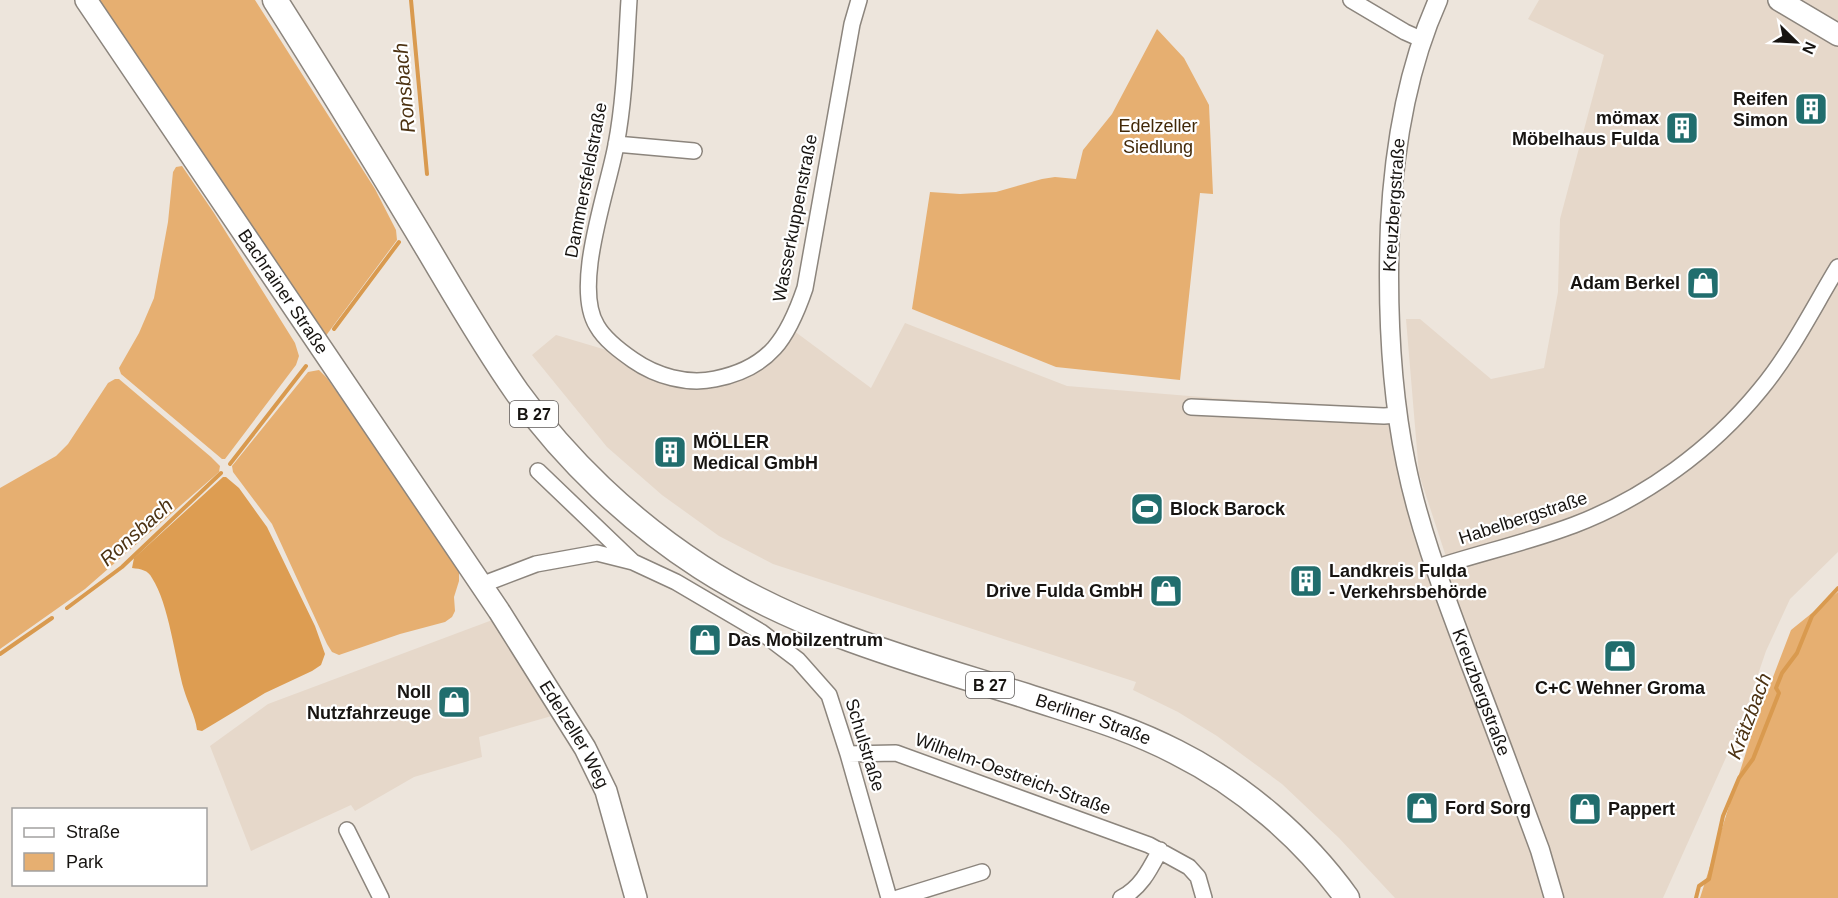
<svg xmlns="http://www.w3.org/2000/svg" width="1838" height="898" font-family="Arial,sans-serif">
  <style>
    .built { fill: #e6d8ca }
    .green { fill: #e6af71 }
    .forest { fill: #dd9d52 }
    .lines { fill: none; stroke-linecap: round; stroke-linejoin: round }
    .stream { stroke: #d99a4f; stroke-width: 4 }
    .minor-casing { stroke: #8c857d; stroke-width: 18 }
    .tertiary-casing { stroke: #8c857d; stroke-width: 21 }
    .secondary-casing { stroke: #8c857d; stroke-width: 24 }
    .trunk-casing { stroke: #8c857d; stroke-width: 27 }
    .minor { stroke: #fff; stroke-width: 15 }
    .tertiary { stroke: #fff; stroke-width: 18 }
    .secondary { stroke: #fff; stroke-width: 21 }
    .trunk { stroke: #fff; stroke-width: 24 }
    .labels { text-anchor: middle; stroke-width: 4.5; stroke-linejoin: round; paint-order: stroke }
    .shield { fill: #fff; stroke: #5d5a58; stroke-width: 1.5 }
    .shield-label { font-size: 16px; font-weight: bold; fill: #171411 }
    .poi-label { font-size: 18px; font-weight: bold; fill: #171411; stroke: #fff; text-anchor: start }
    .park-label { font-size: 18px; fill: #432908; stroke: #fff }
    .street-label { font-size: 18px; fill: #171411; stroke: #fff }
    .water-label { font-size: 20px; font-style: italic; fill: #4c3212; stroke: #fff }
  </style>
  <rect width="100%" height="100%" fill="#ede5dc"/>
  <path class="built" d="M1539,0H1838V552L1790,599L1766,651L1741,724L1663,898H1395L1339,838L1282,784L1217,736L1178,712L1133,690L1136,682L773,564L719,536L662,495L607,447L532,355L556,335L687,374L730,372L766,352L786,325L871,388L905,323L1067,386L1214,398L1385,408L1428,579L1450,569L1419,474L1406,319H1420L1491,379L1544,368L1558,292L1560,219L1604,55L1528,19Z
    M495,619L555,715L479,737L482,757L414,777L355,811L351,805L251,851L210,746L268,704Z"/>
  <path class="green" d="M99,0H255L375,189L396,230L397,240L325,337Z
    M1157,29L1184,58L1209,105L1213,194L1200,193L1180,380L1056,367L912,309L930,192L960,194L996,192L1042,179L1055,177L1076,179L1083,150L1112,114Z
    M182,166L214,213L295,343L299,356L296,365L225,459H222L121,374L119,368L139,333L154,298L168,222L173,172L176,167Z
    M319,370L327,378L421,511L459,569V581L454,597L455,611L452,617L445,622L400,634L339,655L332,652L327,644L272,524L233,472L232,466L308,372Z
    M115,379H119L211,457L220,466L219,472L85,589L0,649V488L56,456L68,444L108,383Z
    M1838,592V898H1700L1754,727L1791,630Z"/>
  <path class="forest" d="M223,477H226L239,488L267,527L315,626L325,654L321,665L312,671L265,693L202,731L197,730C195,715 188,704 184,690C175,659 169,604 152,578C148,570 141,569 132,568L134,558Z"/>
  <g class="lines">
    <path class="stream" d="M411,0L427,174
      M334,329L399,242
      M230,464L306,366
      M67,608L122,567L221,473
      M0,654L52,618
      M1696,898L1699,886L1709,879L1723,816L1739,778L1753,759L1779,693L1776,688L1782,673L1797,653L1812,616L1838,588"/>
    <defs>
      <path id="minor" d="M629,0C626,47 625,98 616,145C608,190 572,286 597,326C605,340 620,351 633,360C656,376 687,385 715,379C770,368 788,338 805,288L852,24L859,0
        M1351,0L1405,32L1423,40
        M616,144L694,151
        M1191,407L1384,416L1398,415
        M538,471L633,562
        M1434,568C1480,553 1529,542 1574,525C1645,498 1712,449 1760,390C1791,353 1813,308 1838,267
        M481,585L536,564L597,553L633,562L676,582L761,632L798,660L829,695L848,754L889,898
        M848,754L896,753L1149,845L1189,867L1198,877L1204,898
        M347,830L381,898
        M898,898L982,872
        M1121,898C1141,888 1150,869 1160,850"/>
      <g id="tertiary">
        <path id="s1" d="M1438,0C1406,71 1394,148 1390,225C1387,305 1390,386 1406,464C1420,533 1446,598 1470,663C1494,725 1517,788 1540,850L1554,898"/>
      </g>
      <g id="secondary">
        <path id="s2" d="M86,0L499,611L585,748L606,791L636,898"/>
        <path d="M1779,0L1838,35"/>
      </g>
      <g id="trunk">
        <path id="s3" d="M275,0C322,74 368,149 413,224C447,280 479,338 517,392C566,460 630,521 701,567C800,631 914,661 1026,696C1077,713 1128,727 1176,752C1242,785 1304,838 1347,898"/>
      </g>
    </defs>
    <use href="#minor" class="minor-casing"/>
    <use href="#tertiary" class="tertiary-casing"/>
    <use href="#secondary" class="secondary-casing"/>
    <use href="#trunk" class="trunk-casing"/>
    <use href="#minor" class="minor"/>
    <use href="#tertiary" class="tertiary"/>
    <use href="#secondary" class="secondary"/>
    <use href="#trunk" class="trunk"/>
  </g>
  <defs>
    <symbol id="building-square" viewBox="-11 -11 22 22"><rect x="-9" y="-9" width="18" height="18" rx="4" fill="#216d6d" stroke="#fff"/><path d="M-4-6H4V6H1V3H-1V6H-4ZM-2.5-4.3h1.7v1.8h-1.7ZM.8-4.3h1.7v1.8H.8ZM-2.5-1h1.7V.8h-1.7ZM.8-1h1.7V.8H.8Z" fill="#fff"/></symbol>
    <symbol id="shop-square" viewBox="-11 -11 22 22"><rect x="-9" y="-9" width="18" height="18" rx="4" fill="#216d6d" stroke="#fff"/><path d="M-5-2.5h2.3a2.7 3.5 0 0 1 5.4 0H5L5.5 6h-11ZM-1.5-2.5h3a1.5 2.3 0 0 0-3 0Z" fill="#fff"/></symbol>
    <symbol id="stadium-square" viewBox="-11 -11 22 22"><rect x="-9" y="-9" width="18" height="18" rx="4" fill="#216d6d" stroke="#fff"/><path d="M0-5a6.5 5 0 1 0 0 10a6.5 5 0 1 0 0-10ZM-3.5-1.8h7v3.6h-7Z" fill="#fff"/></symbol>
  </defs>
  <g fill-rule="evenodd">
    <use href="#building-square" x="1792" y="90" width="38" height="38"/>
    <use href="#building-square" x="1663" y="109" width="38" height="38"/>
    <use href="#shop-square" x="1684" y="264" width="38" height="38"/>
    <use href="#building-square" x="651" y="433" width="38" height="38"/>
    <use href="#stadium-square" x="1128" y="490" width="38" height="38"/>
    <use href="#building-square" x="1287" y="562" width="38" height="38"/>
    <use href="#shop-square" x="1147" y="572" width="38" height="38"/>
    <use href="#shop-square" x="686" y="621" width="38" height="38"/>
    <use href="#shop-square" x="1601" y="637" width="38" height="38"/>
    <use href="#shop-square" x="435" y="683" width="38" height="38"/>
    <use href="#shop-square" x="1403" y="789" width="38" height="38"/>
    <use href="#shop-square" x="1566" y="790" width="38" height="38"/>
  </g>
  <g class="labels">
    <g class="shield">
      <rect x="510" y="401" width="48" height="26" rx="4.5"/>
      <rect x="966" y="672" width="48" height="26" rx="4.5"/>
    </g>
    <g class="shield-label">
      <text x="534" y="420">B 27</text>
      <text x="990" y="691">B 27</text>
    </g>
    <g class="poi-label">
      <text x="1788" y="105" text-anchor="end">Reifen<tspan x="1788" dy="21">Simon</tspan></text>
      <text x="1659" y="124" text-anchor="end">mömax<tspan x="1659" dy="21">Möbelhaus Fulda</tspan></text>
      <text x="1680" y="289" text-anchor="end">Adam Berkel</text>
      <text x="693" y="448">MÖLLER<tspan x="693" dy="21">Medical GmbH</tspan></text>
      <text x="1170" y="515">Block Barock</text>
      <text x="1329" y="577">Landkreis Fulda<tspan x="1329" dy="21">- Verkehrsbehörde</tspan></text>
      <text x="1143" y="597" text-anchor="end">Drive Fulda GmbH</text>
      <text x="728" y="646">Das Mobilzentrum</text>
      <text x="1620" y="694" text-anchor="middle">C+C Wehner Groma</text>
      <text x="431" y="698" text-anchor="end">Noll<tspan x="431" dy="21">Nutzfahrzeuge</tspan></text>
      <text x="1445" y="814">Ford Sorg</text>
      <text x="1608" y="815">Pappert</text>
    </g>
    <g class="park-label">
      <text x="1158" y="132">Edelzeller<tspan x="1158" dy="21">Siedlung</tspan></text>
    </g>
    <g class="street-label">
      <text transform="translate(586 180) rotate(-79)" y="6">Dammersfeldstraße</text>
      <text transform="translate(1394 205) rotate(-86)" y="6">Kreuzbergstraße</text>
      <text transform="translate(795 218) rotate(-79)" y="6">Wasserkuppenstraße</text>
      <text dy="6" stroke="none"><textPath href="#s2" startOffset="352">Bachrainer Straße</textPath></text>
      <text transform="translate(1523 518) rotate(-18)" y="6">Habelbergstraße</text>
      <text dy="6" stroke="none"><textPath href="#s1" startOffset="712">Kreuzbergstraße</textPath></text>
      <text dy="6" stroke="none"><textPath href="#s3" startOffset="1138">Berliner Straße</textPath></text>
      <text dy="6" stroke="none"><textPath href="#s2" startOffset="882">Edelzeller Weg</textPath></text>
      <text transform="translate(865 745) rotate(73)" y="6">Schulstraße</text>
      <text transform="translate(1013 774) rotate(20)" y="6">Wilhelm-Oestreich-Straße</text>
    </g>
    <g class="water-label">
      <text transform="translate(404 88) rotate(-95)" y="7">Ronsbach</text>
      <text transform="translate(136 532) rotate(-42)" y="7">Ronsbach</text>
      <text transform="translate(1749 716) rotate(-69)" y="7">Krätzbach</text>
    </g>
  </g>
  <rect x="12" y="808" width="195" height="78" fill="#ffffff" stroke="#a2a1a0" stroke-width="1.5"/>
  <rect x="24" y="828" width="30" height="9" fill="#ffffff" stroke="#a2a1a0" stroke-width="1.5"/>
  <text x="66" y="838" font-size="18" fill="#171411">Straße</text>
  <rect x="24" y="853" width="30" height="18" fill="#e6af71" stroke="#a2a1a0" stroke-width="1.5"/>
  <text x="66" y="868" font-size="18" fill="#171411">Park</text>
  <g transform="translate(1796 42) rotate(114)" stroke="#ffffff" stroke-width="4.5" paint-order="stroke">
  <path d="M0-4.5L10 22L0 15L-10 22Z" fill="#171411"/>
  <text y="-9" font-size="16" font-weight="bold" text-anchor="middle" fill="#171411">N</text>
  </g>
</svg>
